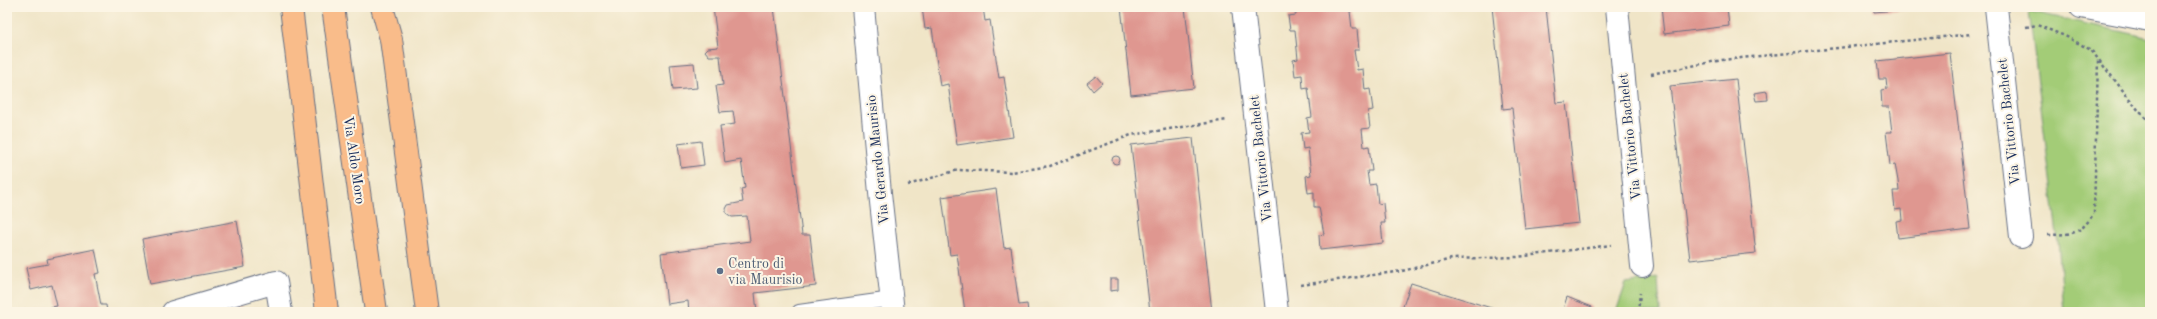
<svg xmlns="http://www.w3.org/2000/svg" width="2157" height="319" font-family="'Old Standard TT',serif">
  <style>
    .green { fill: #a3cc77; stroke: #5f7e6a }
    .building { fill: #df9790 }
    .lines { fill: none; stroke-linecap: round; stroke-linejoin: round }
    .service-casing { stroke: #666f83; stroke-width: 16 }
    .minor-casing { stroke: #666f83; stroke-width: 24 }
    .primary-casing { stroke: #666f83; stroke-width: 24 }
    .path { stroke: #666f83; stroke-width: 2.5; stroke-dasharray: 3 3; stroke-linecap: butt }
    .service { stroke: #fff; stroke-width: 14 }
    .minor { stroke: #fff; stroke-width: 22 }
    .primary { stroke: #f9bc8a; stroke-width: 22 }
    .service-dot { fill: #5c6f8a; stroke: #fcf5e5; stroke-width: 1.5 }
    .labels { text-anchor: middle; stroke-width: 4; stroke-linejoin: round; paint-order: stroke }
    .street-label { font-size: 14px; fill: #1b2f5e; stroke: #fcf5e5 }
    .service-label { font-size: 14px; fill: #4e5e75; stroke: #fcf5e5; text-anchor: start }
  </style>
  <rect width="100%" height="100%" fill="#fcf5e5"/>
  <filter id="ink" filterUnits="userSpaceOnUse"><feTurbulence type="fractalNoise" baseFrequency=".025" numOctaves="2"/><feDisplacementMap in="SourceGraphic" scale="8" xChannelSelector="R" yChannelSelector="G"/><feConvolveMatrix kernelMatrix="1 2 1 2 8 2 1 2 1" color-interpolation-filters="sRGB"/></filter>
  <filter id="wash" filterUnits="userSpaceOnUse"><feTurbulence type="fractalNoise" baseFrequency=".012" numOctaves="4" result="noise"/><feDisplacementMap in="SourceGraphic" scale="16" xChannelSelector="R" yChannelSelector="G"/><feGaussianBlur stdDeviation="0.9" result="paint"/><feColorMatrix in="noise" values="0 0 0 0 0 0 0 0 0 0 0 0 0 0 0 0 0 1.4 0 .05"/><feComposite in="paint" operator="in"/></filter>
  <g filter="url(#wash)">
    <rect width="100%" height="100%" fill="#f0e5c7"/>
    <path class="green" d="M2029,11L2150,38V312H2064L2059,251Z
      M1658,278L1660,312H1616L1626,283Z"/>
    <g id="blocks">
      <path class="building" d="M713,7H774L802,235H810L816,286L755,293L757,312H689L688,301L667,304L661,253L750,241L747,216L732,217L726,213V209L728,205L743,202L741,189L745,188L741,160L725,163L720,126L735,124L733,111L720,112L716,86L723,85L720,56H709L705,51L708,48L718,47Z
        M922,7H983L985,21L990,20L999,78L1004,77L1013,137L957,145L948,84L940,86L932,28L925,29Z
        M1121,7H1185L1194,88L1131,95Z
        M1295,7H1357V10L1350,11L1352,29H1357L1359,50H1354L1357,70L1363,69L1365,90L1370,89L1373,110L1368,111L1370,128L1362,129L1364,147L1369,146L1370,155L1372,171H1367L1369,185L1376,184L1378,204L1383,203L1385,223H1381L1383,243L1320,250L1319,235L1324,234L1319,207H1314V192L1308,193L1306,176L1311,175L1308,148L1303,149L1301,133L1309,132L1307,118L1312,117L1308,88L1303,89L1302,75L1295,76L1293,60L1298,59L1295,30H1290L1288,16L1296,15Z
        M1492,7H1546L1556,103L1566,102L1579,223L1525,229L1512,108L1503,109Z
        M1661,7H1727L1729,26L1664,34Z
        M1873,7H1921V8L1874,12Z
        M1950,53L1970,229L1898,238L1896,221L1902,220L1901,209L1895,210L1893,191H1899L1898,181L1895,164L1890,165L1886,132H1892L1889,107H1882L1881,90L1887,89L1886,79H1879L1877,61Z
        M694,63L697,88L673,90L670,65Z
        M1096,76L1102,83L1093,91L1087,83Z
        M1736,79L1756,253L1690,260L1670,86Z
        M1767,91L1768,100L1756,101L1754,93Z
        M1193,138L1212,312H1150L1131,145Z
        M701,141L704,165L681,168L678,144Z
        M1112 160a4 4 0 1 1 8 0a4 4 0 1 1-8 0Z
        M996,189L1004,248L1011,247L1019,305L1027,304L1028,312H965L957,254L950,255L942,197Z
        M237,221L245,267L150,284L142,239Z
        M95,249L100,273L95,274L101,305H106L107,312H36L35,310L57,306L52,285L31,290L26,268L48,264L47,259Z
        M1110,279H1118V290L1110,291Z
        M1411,283L1504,312H1401Z
        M1567,297L1592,307L1590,312H1562Z
        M241,307L242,312H219L218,311Z"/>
    </g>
  </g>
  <g filter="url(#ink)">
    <use href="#blocks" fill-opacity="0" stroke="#666f83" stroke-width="1"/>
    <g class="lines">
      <defs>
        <path id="service" d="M799,312L892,299"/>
        <path id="minor" d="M863,7L880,193L893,312
          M1243,7L1277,312
          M1617,7L1642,266
          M1996,7L2021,237
          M2081,7L2150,20
          M173,312L276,282L281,312"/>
        <path id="primary" d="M291,7L327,312
          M333,7L376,312
          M382,7L391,39L427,312"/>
      </defs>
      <use href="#service" class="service-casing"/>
      <use href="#minor" class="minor-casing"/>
      <use href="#primary" class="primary-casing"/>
      <path class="path" d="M2026,27L2037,25L2065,36L2091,50L2139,111L2150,122
        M1651,74L1722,60L1972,34
        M908,185L958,170L1012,172L1050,166L1131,135L1227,120
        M2048,235C2073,234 2080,235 2094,213L2098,60
        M1301,285L1402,271L1452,259L1517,257L1611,245
        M1638,312L1640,293"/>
      <use href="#service" class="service"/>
      <use href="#minor" class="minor"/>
      <use href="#primary" class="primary"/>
    </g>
  </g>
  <circle class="service-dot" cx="720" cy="271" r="4"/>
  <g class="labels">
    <g class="street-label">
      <text transform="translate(2008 122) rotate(-96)" y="5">Via Vittorio Bachelet</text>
      <text transform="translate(1629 137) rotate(-96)" y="5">Via Vittorio Bachelet</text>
      <text transform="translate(1260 159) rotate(-96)" y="5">Via Vittorio Bachelet</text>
      <text transform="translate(355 160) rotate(82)" y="5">Via Aldo Moro</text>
      <text transform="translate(877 160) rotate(-96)" y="5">Via Gerardo Maurisio</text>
    </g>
    <g class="service-label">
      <text x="728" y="268">Centro di<tspan x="728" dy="16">via Maurisio</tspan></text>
    </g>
  </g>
  <rect width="2157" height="319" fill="none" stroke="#fcf5e5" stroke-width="24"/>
</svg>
